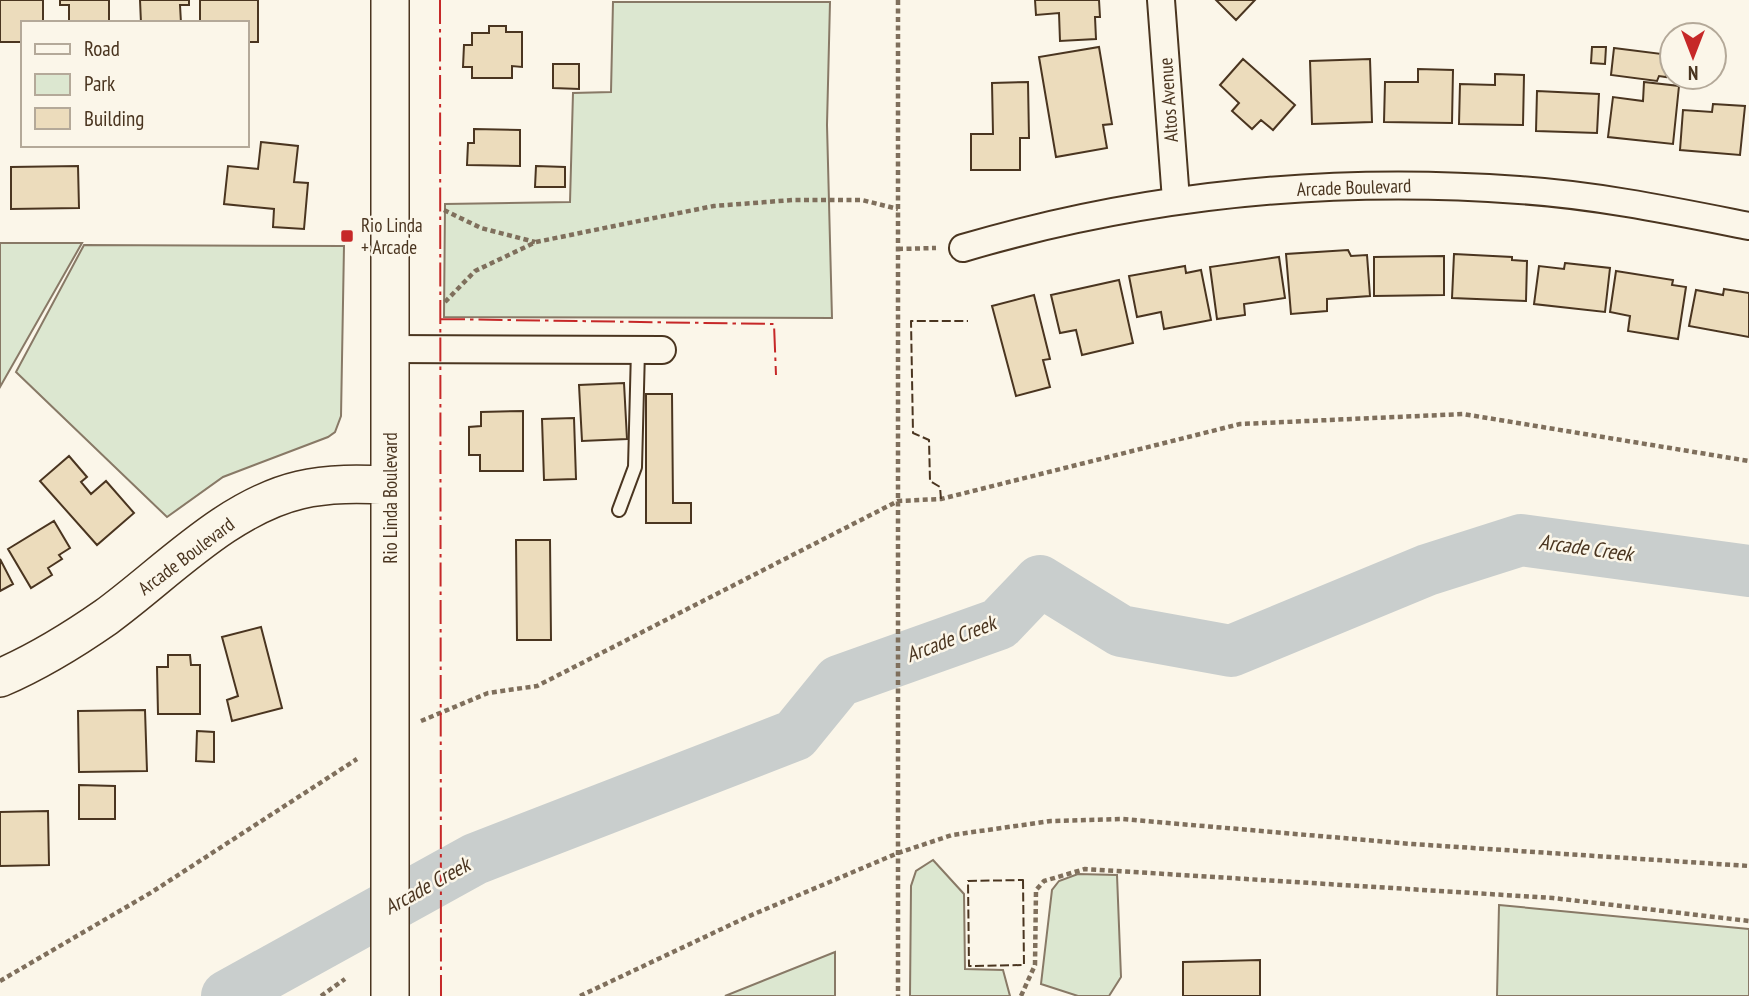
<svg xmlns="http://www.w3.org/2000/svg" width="1749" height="996" font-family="'PT Sans Narrow',sans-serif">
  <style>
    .green { fill: #dce7d0; stroke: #887966; stroke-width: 2 }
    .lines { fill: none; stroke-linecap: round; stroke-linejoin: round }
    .river { stroke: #c9cecd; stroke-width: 52 }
    .building { fill: #ecdcbc; stroke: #4a3520; stroke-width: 2 }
    .lane-casing { stroke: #4a3520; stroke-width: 16 }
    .street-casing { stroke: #4a3520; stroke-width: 30 }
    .secondary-casing { stroke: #4a3520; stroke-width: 40 }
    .path { stroke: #7f6f5c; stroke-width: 4.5; stroke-dasharray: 5 3.5; stroke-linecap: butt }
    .lane { stroke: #fbf6e9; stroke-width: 12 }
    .street { stroke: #fbf6e9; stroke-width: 26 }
    .secondary { stroke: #fbf6e9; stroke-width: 37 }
    .fence { stroke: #4a3520; stroke-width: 2; stroke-dasharray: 9 3.5; stroke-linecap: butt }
    .power { stroke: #c62828; stroke-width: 2; stroke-dasharray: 24 5 3.5 5; stroke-linecap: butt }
    .poi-dot { fill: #c62828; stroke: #fbf6e9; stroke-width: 2.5 }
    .labels { text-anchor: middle; stroke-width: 5; stroke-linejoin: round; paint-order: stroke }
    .street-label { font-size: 19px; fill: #4a3520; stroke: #fbf6e9 }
    .poi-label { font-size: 19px; fill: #4a3520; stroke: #fbf6e9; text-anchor: start }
    .water-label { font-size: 21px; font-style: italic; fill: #4a3520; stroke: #fbf6e9 }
  </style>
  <rect width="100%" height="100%" fill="#fbf6e9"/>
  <path class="green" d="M613,2H830L827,125L832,318L444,317L445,204L570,202L573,93L611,92Z
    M0,243H82L0,387Z
    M84,245L344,246L341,416L335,432L328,437L223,477L167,517L16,372Z
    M933,860L964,894L965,969L1003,970L1010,996H910L911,886L916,871Z
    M1078,874L1117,875L1121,977L1109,996H1078L1041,984L1052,890L1059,881Z
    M1499,905L1749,929V996H1497Z
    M835,952V996H725Z"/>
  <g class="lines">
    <path class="river" d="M227,996L475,859L795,735L839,681L999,624L1040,581L1121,631L1231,651L1427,570L1521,540L1749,571"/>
  </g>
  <path class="building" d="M0,0H43V23H23V42H0Z
    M60,0H109V23H69V5H60Z
    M140,0H189V5H180L181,23H141Z
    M200,0H258V42H247V23H200Z
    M1035,0H1099L1100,17H1095L1096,39L1060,41L1059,13L1036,15Z
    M1216,0H1255L1236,20Z
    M489,26H506V32H522V67L512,66V78H472V67H463L464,45H472V33H489Z
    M1099,47L1112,124L1103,125L1107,148L1056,157L1039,57Z
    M1592,47H1606L1605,64L1591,63Z
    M1614,48L1662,54L1661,57L1668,58L1666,77L1659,76L1657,81L1611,75Z
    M1243,59L1295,105L1273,130L1261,120L1252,129L1232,111L1239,103L1220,85Z
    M1370,59L1372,122L1312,124L1310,61Z
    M553,64H579V89L553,88Z
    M1418,69L1453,70L1452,123L1384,122L1385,82H1418Z
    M1495,74L1524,75L1523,125L1459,124L1460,84L1495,85Z
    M1028,82L1029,138H1020V170H971V134H993L992,83Z
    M1644,82L1679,86L1673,144L1608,137L1613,97L1643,101Z
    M1537,91L1599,94L1597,133L1536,131Z
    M1713,104L1745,106L1740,155L1680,150L1683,110L1712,112Z
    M474,129L520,130V166L467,165L468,143H474Z
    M261,142L298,146L294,182L308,183L304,229L273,227L274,209L224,204L228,166L258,169Z
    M78,166L79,208L11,209V167Z
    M536,166L565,167V187H535Z
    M1348,250L1351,256L1367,255L1370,296L1327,299V311L1291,314L1286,254Z
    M1454,254L1512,257V260L1527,261L1526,301L1452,298Z
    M1444,256V295L1374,296V257Z
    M1279,257L1285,298L1244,304L1245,315L1217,319L1210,267Z
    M1565,263L1610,268L1605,312L1534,304L1539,266L1564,269Z
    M1185,266L1186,273L1201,270L1211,320L1164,329L1161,312L1137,317L1129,276Z
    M1616,271L1673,280L1672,285L1686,287L1678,339L1628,331L1630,316L1610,312Z
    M1119,280L1133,343L1082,355L1076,330L1060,333L1051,295Z
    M1724,289L1749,293V337L1689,326L1696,290L1723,295Z
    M1034,295L1050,359L1043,360L1050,387L1016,396L992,306Z
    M624,383L627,439L582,441L579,385Z
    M646,394H672L673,503H691V523H646Z
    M523,411V471H480V455H469V427L481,426V412Z
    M574,418L576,479L544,480L542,419Z
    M69,456L87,477L81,482L91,494L106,481L134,513L97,545L40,481Z
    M54,521L70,548L59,555L62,559L48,568L52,575L31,588L8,549Z
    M516,540H550L551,640H517Z
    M0,559L13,584L0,591Z
    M261,627L282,708L232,721L227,700L238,696L222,637Z
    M168,655H190L191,665H200V714H158L157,667H168Z
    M145,710L147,771L79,772L78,711Z
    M197,731L214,732V762L196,761Z
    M79,785L115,786V819H79Z
    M48,811L49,865L0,866V812Z
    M1260,960V996H1183V962Z"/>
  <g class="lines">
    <defs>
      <path id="lane" d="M619,510L635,467L638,350"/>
      <path id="street" d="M1161,0L1176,200
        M963,248C1143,195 1331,176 1519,190C1596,195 1673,211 1749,226
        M390,349L662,350"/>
      <path id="secondary" d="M0,678C37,662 73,640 106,617C165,574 227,507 300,490C329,483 360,484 390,485
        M390,996V0"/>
    </defs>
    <use href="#lane" class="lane-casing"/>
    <use href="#street" class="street-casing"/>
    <use href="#secondary" class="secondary-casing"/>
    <path class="path" d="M898,0V996
      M444,210L481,228L535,242
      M898,249L936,248
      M445,302L475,271L536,242L624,224L714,206L793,200H862L898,209
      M421,721L488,693L537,686L898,501L941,499L1240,424L1463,414L1749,461
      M0,981L152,892L357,759
      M321,996L345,979
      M580,996L747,917L898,853L952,835L1051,821L1122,819L1412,844L1749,866
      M1021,996L1035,965L1036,890L1044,881L1085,869L1553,898L1749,921"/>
    <use href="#lane" class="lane"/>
    <use href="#street" class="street"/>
    <use href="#secondary" class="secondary"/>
    <path class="fence" d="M941,499L940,487L930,481L929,440L913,433L911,321H968
      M1023,880L1024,965L969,966L968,881Z"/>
    <path class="power" d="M440,0L441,996
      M441,319L774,324L776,375"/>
  </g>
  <rect class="poi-dot" x="340" y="229" width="14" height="14" rx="3.5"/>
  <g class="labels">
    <g class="street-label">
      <text transform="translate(1168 100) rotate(-94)" y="7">Altos Avenue</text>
      <text transform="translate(1354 187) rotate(-2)" y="7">Arcade Boulevard</text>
      <text transform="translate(390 498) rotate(-90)" y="7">Rio Linda Boulevard</text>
      <text transform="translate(186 556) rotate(-37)" y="7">Arcade Boulevard</text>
    </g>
    <g class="poi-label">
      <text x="361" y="232">Rio Linda<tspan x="361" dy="22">+ Arcade</tspan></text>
    </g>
    <g class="water-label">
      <text transform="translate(1586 548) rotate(8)" y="7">Arcade Creek</text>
      <text transform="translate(951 639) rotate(-21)" y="7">Arcade Creek</text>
      <text transform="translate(427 886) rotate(-29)" y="7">Arcade Creek</text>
    </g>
  </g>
  <rect x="21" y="21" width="228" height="126" fill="#fbf6e9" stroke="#b4a999" stroke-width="2"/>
  <rect x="35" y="44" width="35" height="10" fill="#fbf6e9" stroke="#b4a999" stroke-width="2"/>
  <text x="84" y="56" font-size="21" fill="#4a3520">Road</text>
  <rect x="35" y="74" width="35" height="21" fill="#dce7d0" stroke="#b4a999" stroke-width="2"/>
  <text x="84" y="91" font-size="21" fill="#4a3520">Park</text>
  <rect x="35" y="108" width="35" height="21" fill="#ecdcbc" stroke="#b4a999" stroke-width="2"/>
  <text x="84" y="126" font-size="21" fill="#4a3520">Building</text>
  <g transform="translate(1693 56) rotate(180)"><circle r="33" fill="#fbf6e9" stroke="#b4a999" stroke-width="2"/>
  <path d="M0-5L12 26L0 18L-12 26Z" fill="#c62828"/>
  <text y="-10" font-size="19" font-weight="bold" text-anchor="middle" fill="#4a3520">N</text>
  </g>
</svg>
